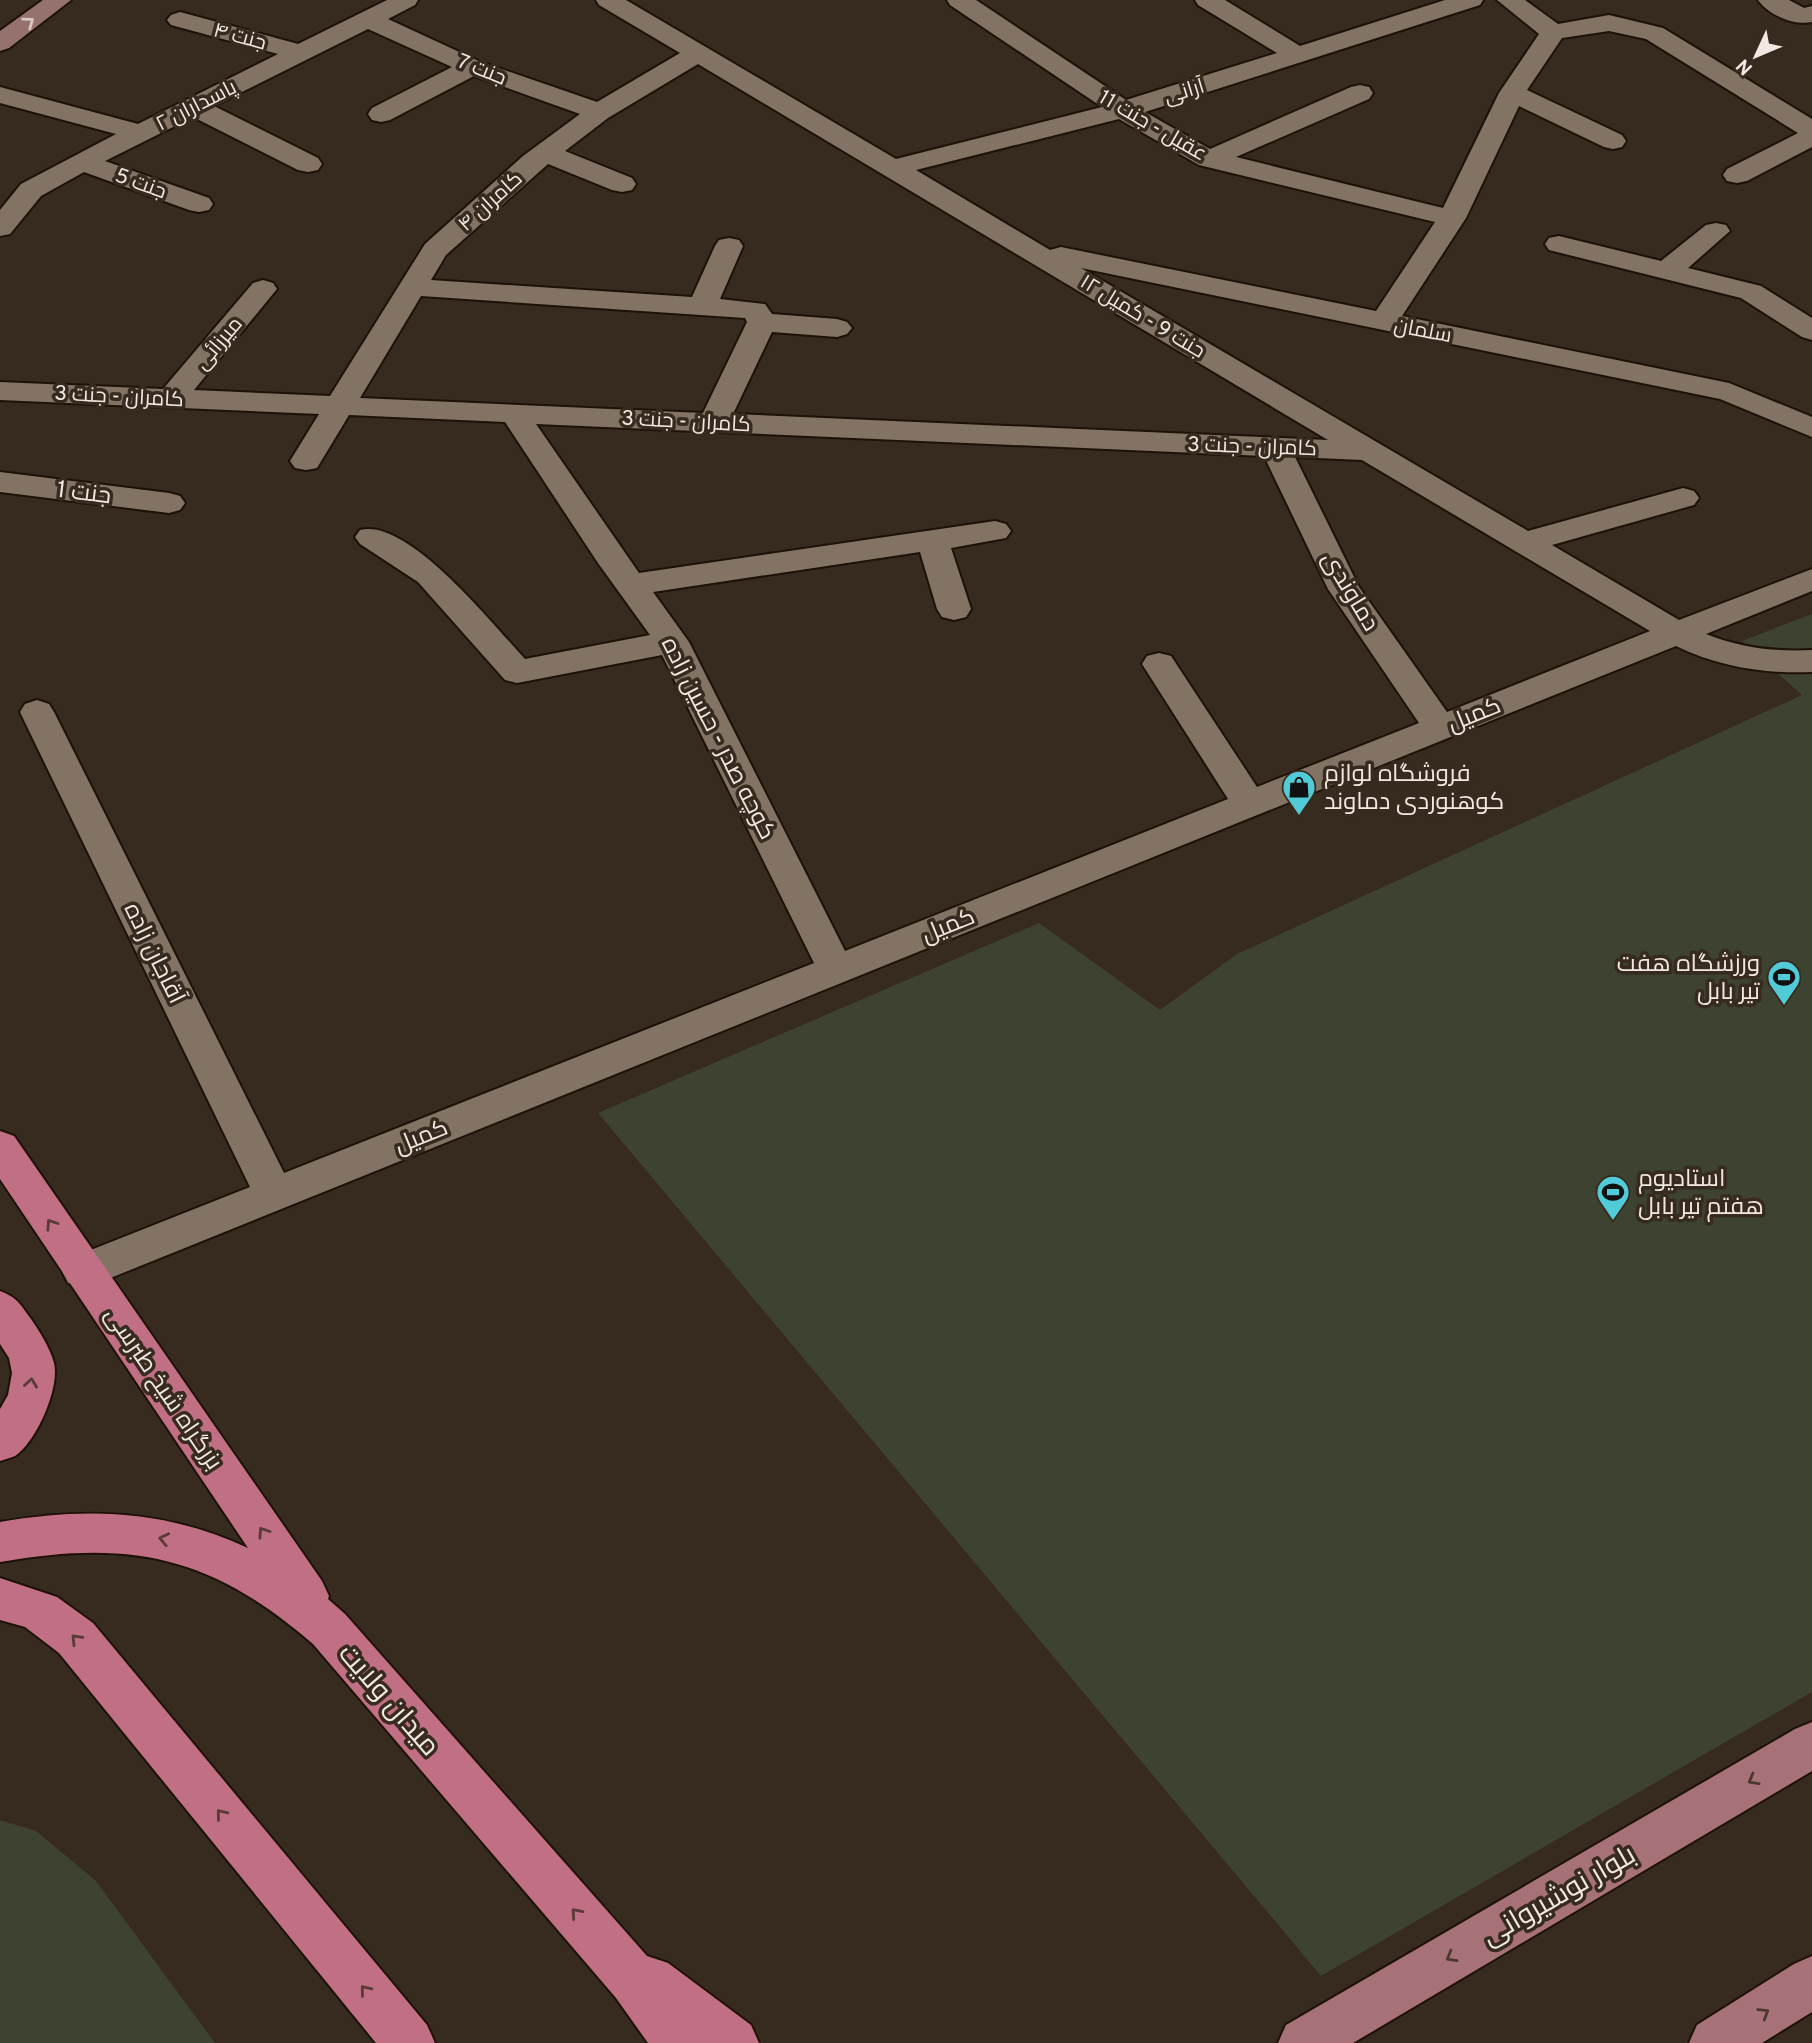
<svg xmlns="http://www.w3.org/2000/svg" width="1812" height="2043" font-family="Overpass,Cairo,sans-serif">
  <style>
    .green { fill: #3d4231 }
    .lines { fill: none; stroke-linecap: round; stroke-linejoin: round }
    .street-casing { stroke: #1e1208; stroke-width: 4 }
    .secondary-casing { stroke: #1e1208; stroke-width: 4 }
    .primary-casing { stroke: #1e1208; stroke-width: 4 }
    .highway-casing { stroke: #1e1208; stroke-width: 4 }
    .street { fill: #827365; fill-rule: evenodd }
    .secondary { fill: #95726e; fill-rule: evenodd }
    .primary { fill: #a77178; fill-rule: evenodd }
    .highway { fill: #c06f84; fill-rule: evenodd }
    .oneway { stroke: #dacac4 }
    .oneway2 { stroke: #593b38 }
    .oneway3 { stroke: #4d3830 }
    .labels { text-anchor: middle; stroke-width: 7; stroke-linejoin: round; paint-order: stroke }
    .far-street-label { font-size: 21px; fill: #f1e8e1; stroke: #372a1e }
    .street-label { font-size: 24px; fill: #f1e8e1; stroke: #372a1e }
    .poi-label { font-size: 24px; fill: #f1e8e1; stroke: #372a1e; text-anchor: start }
    .near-street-label { font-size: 28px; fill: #f1e8e1; stroke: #372a1e }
  </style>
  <rect width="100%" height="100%" fill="#372a1e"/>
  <path class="green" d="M1812,614V1692L1321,1976L598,1113L1039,923L1160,1010L1237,954L1802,695L1742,641Z
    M0,1820L36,1831L96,1881L215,2043H0Z"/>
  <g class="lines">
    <defs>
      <path id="street" d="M387,0H418L415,5L388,19L481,62L597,102L680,53L599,5L596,0H626L896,159L1102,107L950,5L947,0H976L1126,100L1277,53L1198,5L1195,0H1225L1300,46L1445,0H1483L1480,5L1145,112L1210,149L1351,87L1360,85L1369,87L1373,93L1369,99L1236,157L1443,208L1499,93L1539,34L1497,0H1525L1558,24L1609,15L1663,28L1812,119V147L1747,181L1737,183L1727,181L1723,175L1727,169L1798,133L1646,39L1609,31L1562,38L1527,90L1622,135L1626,141L1622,147L1613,149L1604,147L1519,106L1466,218L1402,316L1729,383L1812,417V437L1720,399L1081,268L1528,531L1683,488L1694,491L1699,498L1694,505L1552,545L1679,620L1812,569V591L1706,634C1741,648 1775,652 1812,650V672C1765,674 1719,667 1676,646L98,1283L83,1288L68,1283L62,1271L68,1259L250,1187L20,712L25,704L37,700L49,704L54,712L284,1173L814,963L662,655L517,683L505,680L418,582L360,544L355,537L360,530C408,517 494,626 525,659L650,635L598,563L505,422L349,415L317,468L306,470L295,468L290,461L319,414L0,400V382L163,389L253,283L263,280L273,283L277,289L194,390L330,396L425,244L523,156L580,114L474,76L390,120L381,122L372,120L368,114L372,108L452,67L368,29L214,106L318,158L322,164L318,170L308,172L298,170L193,117L105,161L209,198L213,204L209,210L199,212L189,210L84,172L41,196L10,234L0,236V210L21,184L116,134L0,103V87L138,124L278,54L171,25L167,20L171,15L180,12L298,44ZM698,64L1328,440L733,414L772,332L837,337L847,334L852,328L847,322L837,319L772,314L765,304L720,299L743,246L739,240L729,238L719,240L715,246L692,297L431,280L446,255L548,164L612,190L622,192L632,190L636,184L632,178L565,151L608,118ZM1119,119L1199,165L1435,222L1376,311L1061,247L1050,250L916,170ZM421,296L745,318L747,322L703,413L360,398ZM536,424L1264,456L1328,589L1419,723L1257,787L1171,656L1159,653L1147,656L1142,664L1228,799L845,951L689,642L653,592L920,552L937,609L942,617L954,620L966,617L971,609L951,548L1006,538L1011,531L1006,524L995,521L639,573ZM1295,457L1362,460L1650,631L1447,712L1359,587Z
        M1758,0H1789L1804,8L1812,6V22C1795,26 1768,15 1758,0Z
        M1716,223L1726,225L1730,231L1688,268L1761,286L1812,318V340L1802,337L1741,298L1549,250L1545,244L1549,238L1559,236L1661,261L1706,225Z
        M0,472L169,493L180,496L185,503L180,510L169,513L0,492Z"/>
      <path id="secondary" d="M43,0H71L9,48L0,51V31Z"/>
      <path id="primary" d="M1812,1722V1771L1353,2043H1278L1286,2025L1795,1729Z
        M1812,1956V2012L1762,2043H1689L1697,2025L1794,1964Z"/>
      <path id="highway" d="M0,1131L14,1136L322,1581L329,1596L328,1599L345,1614L647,1956L668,1963L751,2025L759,2043H648L616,1998L313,1644C211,1556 132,1539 0,1562V1522C88,1507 166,1510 248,1548L0,1179Z
        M0,1291C18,1298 20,1304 31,1319C40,1332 50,1348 54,1363C60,1387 37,1441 15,1456C11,1458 5,1459 0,1461V1409L8,1395L12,1373L9,1358L0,1344Z
        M0,1578L57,1597L93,1623L427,2025L435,2043H376L59,1653L25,1627L0,1620Z"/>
    </defs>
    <use href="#street" class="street-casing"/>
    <use href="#secondary" class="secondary-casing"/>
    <use href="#primary" class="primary-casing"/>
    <use href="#highway" class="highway-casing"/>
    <use href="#street" class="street"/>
    <use href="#secondary" class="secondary"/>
    <use href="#primary" class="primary"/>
    <use href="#highway" class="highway"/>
  </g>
  <defs><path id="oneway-chevron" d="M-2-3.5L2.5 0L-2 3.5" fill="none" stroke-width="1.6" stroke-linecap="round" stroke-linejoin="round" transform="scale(1.75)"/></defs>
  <use class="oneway" href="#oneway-chevron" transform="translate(29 22) rotate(-36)"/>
  <g class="oneway2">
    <use href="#oneway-chevron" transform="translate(51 1224) rotate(-124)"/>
    <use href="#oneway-chevron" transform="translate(31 1383) rotate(-82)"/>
    <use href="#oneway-chevron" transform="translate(263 1532) rotate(-124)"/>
    <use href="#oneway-chevron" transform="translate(164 1539) rotate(-168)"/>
    <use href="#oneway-chevron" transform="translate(76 1639) rotate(-134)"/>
    <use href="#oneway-chevron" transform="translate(221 1814) rotate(-129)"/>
    <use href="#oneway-chevron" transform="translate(576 1913) rotate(-131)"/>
    <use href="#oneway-chevron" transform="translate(365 1990) rotate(-129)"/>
  </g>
  <g class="oneway3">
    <use href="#oneway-chevron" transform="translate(1753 1780) rotate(150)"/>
    <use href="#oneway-chevron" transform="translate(1451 1957) rotate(150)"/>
    <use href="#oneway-chevron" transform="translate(1764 2013) rotate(-32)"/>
  </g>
  <defs>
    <symbol id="shop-pin" viewBox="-11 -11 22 30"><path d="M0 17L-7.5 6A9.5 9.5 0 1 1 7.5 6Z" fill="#52cbd8" stroke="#372a1e"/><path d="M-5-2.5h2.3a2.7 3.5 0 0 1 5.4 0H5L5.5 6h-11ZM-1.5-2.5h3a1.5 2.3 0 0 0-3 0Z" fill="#111"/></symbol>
    <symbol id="stadium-pin" viewBox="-11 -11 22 30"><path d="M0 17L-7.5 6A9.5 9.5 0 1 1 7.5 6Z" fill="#52cbd8" stroke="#372a1e"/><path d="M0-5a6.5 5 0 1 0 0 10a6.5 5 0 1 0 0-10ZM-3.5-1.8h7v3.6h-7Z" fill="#111"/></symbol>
  </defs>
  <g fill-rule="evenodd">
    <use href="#shop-pin" x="1280" y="768" width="38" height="52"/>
    <use href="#stadium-pin" x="1765" y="958" width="38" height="52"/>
    <use href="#stadium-pin" x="1594" y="1173" width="38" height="52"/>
  </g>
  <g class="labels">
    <g class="far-street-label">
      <text transform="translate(240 36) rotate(15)" y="7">جنت ۴</text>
      <text transform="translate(482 69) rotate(22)" y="7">جنت 7</text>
      <text transform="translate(1184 91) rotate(-17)" y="7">آرانی</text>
      <text transform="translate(196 105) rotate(-27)" y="7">پاسداران ۲</text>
      <text transform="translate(1153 125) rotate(30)" y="7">عقیل - جنت 11</text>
      <text transform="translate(141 183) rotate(20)" y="7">جنت 5</text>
      <text transform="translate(490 201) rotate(-42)" y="7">کامران ۴</text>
      <text transform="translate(1143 316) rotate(31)" y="7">جنت 9 - کمیل ۱۲</text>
      <text transform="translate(1423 330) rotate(11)" y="7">سلمان</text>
      <text transform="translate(218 343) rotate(-50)" y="7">میرزائی</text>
      <text transform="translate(119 396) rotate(3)" y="7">کامران - جنت 3</text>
      <text transform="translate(686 421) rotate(3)" y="7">کامران - جنت 3</text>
      <text transform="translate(1252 446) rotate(2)" y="7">کامران - جنت 3</text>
    </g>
    <g class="street-label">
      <text transform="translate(84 492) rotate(7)" y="8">جنت 1</text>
      <text transform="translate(1351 591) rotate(59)" y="8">دماوندی</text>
      <text transform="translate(1474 714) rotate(-22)" y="8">کمیل</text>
      <text transform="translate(719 738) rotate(63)" y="8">کوچه صدر - حسین زاده</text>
      <text transform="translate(948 925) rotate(-22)" y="8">کمیل</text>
      <text transform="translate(155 953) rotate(64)" y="8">آقاجان زاده</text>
      <text transform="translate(421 1136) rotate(-22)" y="8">کمیل</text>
      <text transform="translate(164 1388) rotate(56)" y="8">بزرگراه شیخ طبرسی</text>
    </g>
    <g class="poi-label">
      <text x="1324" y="781">فروشگاه لوازم<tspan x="1324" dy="28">کوهنوردی دماوند</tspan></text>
      <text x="1760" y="971" text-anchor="end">ورزشگاه هفت<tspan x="1760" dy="28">تیر بابل</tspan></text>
      <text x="1638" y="1186">استادیوم<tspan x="1638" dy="28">هفتم تیر بابل</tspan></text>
    </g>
    <g class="near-street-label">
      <text transform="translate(390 1699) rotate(49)" y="10">میدان ولایت</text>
      <text transform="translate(1558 1894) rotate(-30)" y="10">بلوار نوشیروانی</text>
    </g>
  </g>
  <g transform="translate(1756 56) rotate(226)" stroke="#372a1e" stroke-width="5" paint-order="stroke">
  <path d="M0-5L12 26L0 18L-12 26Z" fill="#f1e8e1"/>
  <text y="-10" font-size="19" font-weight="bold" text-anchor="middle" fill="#f1e8e1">N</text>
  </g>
</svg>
